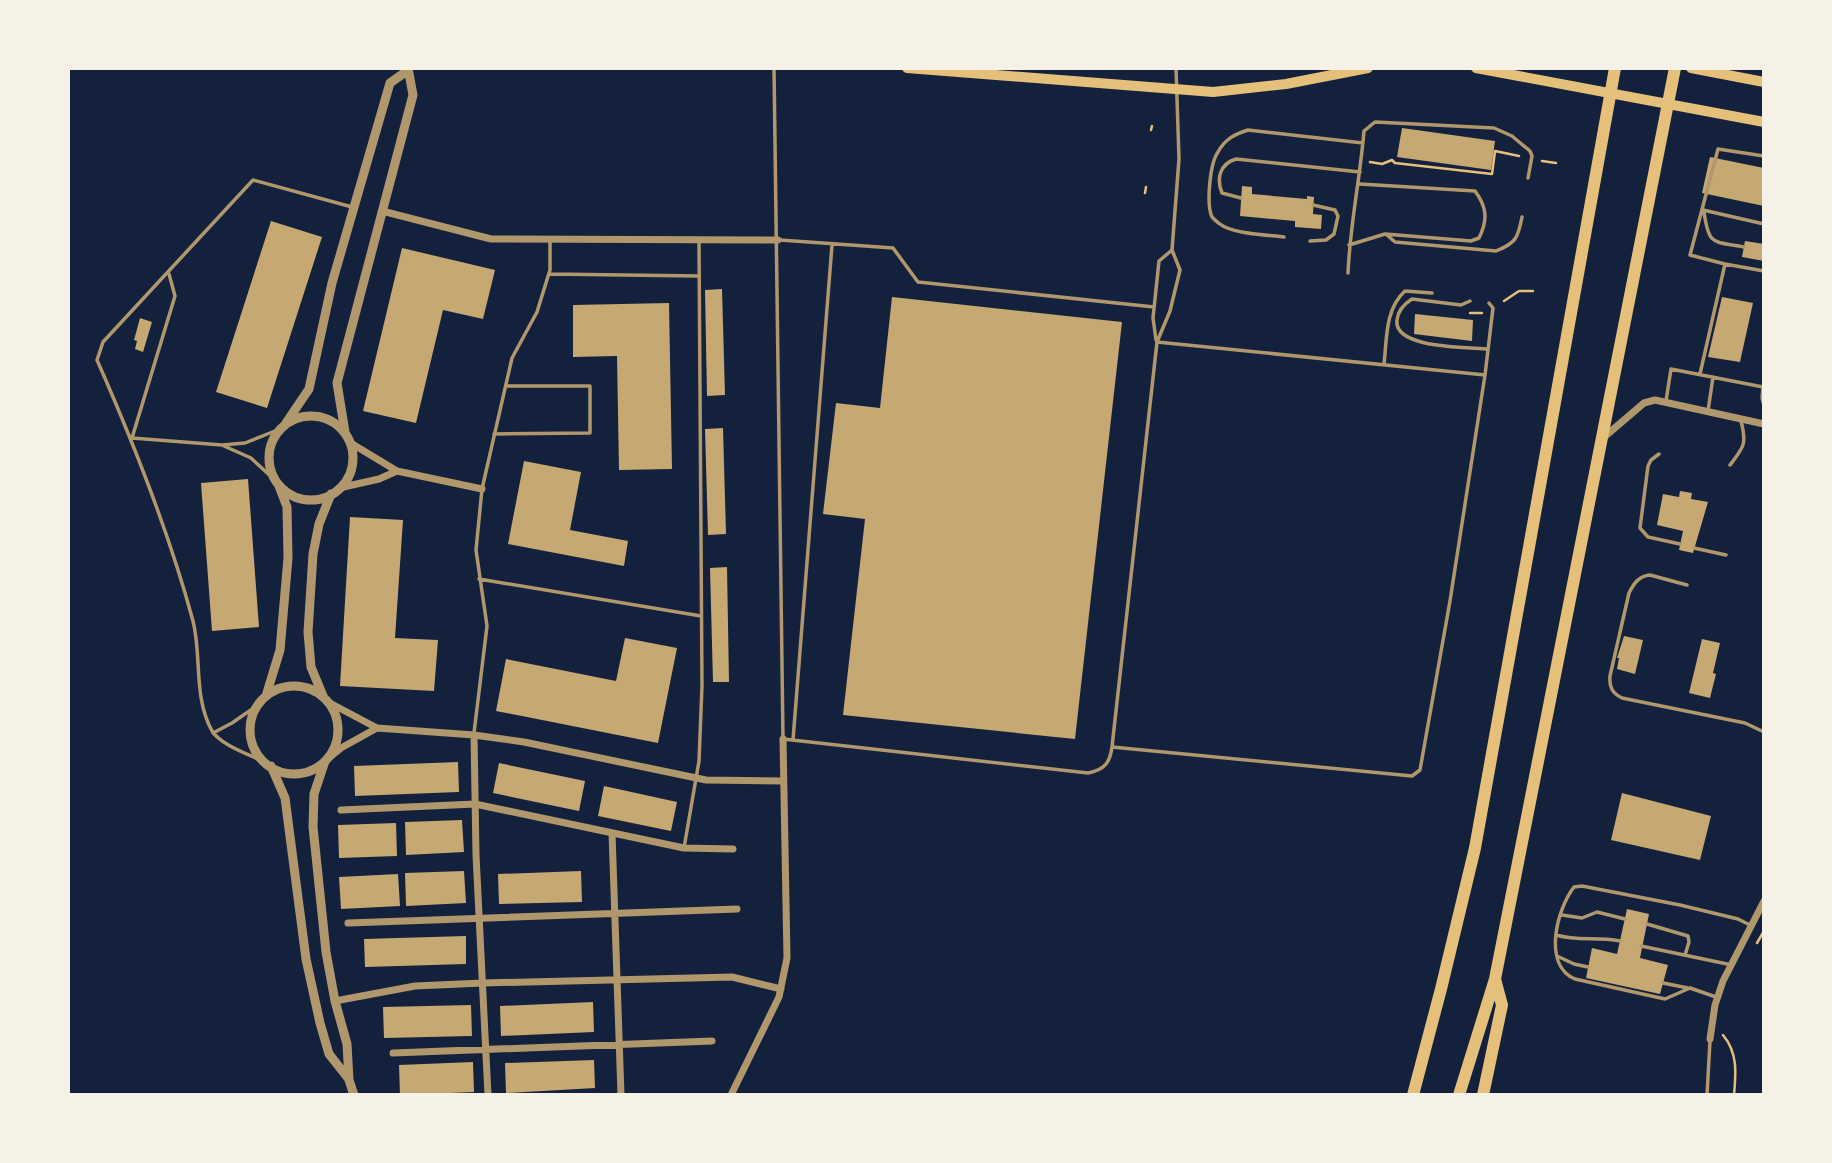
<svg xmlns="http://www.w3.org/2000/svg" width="1832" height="1163" font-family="Helvetica,sans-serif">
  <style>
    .building { fill: #c6a872 }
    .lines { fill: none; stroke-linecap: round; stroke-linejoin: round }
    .path { stroke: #e5c07b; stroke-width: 2.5 }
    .service { stroke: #b1986c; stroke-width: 3.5 }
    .minor { stroke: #b1986c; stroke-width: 7 }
    .tertiary { stroke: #b1986c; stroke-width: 9 }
    .secondary { stroke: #e5c07b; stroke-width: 10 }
    .primary { stroke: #e5c07b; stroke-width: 12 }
  </style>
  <rect width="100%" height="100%" fill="#14213d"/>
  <path class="building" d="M1402,128L1495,141L1491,170L1397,157Z
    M1710,157L1764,168V206L1702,193Z
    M1242,186L1252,187V194L1307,199V196L1314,197L1313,214L1322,215L1321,229L1295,227V221L1240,216Z
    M271,221L322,237L267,408L216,392Z
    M1745,241L1764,244V261L1742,257Z
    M402,248L495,270L483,319L443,310L416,423L363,411Z
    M722,289L725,395L707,396L705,290Z
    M892,297L1122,322L1075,739L843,715L865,519L823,514L836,403L880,408Z
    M1722,297L1753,303L1740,362L1708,357Z
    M669,303L672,469L619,470L617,356L573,357V305Z
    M1415,314L1473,320L1472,341L1414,334Z
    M140,318L152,322L143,352L135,349L137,341L134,340Z
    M723,428L726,534L708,535L705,429Z
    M524,461L581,472L570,530L628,541L624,566L508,544Z
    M248,479L259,627L212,631L201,483Z
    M1680,491L1692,493L1691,499L1708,502L1693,553L1679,550L1683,531L1657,525L1663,494L1679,497Z
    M350,517L403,520L395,638L438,640L434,691L340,686Z
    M727,567L729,682H713L710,568Z
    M1624,636L1643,640L1635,674L1617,669L1619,658H1617Z
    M625,638L677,648L658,743L496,711L506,659L616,681Z
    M1702,639L1720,643L1713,673L1716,674L1710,698L1689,693Z
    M458,762L459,792L355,796L354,766Z
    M499,763L585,781L579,811L493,793Z
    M604,786L677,802L671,831L598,816Z
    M1622,793L1711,816L1700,860L1611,840Z
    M462,820L464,852L406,855L405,822Z
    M396,823L397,856L339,858L338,825Z
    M464,871L466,903L406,906L405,873Z
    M581,871L582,902L499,904L498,874Z
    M398,874L400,906L341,909L339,877Z
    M1627,909L1649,914L1640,958L1668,965L1660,994L1586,978L1592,948L1617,954Z
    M466,936V964L365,967L364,939Z
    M593,1002L594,1032L501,1036L500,1006Z
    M471,1005L472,1036L384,1038L383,1007Z
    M594,1060L595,1088L506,1093L505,1063Z
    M473,1062L474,1092L400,1095L399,1065Z"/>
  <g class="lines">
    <path class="path" d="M1151,130L1152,126
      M1542,161L1556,163
      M1370,162L1382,164L1392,160L1395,163L1492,174L1495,151L1519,156
      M1145,193L1146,187
      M1504,301L1519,291H1533
      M1470,313H1482
      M1757,943L1764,931
      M1723,1035C1738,1053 1736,1073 1734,1095"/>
    <path class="service" d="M774,68L783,739L1088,773C1104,770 1110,763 1112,747
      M1241,198L1222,193C1216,178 1220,164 1236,159L1360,172
      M1703,210L1764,224
      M1704,212C1709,246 1712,241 1744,247
      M1387,235L1395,242L1496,251C1516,243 1518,238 1522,217
      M1284,237C1268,235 1232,234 1220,224C1218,223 1213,218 1212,217C1206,204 1210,163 1218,152C1225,139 1235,134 1248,130L1363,143
      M780,240L893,248L918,282L1154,307
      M1310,241L1326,240L1334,234L1338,216L1335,210L1313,205
      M1349,245L1385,234L1471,241L1479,238C1488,220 1487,207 1475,191L1360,184
      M1725,264L1690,255L1718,149L1764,156
      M1348,273C1350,225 1360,179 1364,131L1375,122L1494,128L1512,136L1530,151L1532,156L1528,178
      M169,274L175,296L132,438L222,445L245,443L280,429
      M549,274L699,276
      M1470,301L1461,305L1412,299C1404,304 1398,310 1397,320C1393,349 1469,347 1488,349
      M1156,340L1153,318L1159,261L1172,250
      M1157,342L1485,375L1450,601L1420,770L1412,776L1112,747Z
      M1157,342L1170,311L1180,270L1172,250L1179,159L1176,68
      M1384,364C1387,338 1385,309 1405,291L1432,293
      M1700,374L1725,264L1764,271
      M1485,375L1493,308L1489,303
      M1763,387L1762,398L1764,405
      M1666,401L1671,369L1763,387L1764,384
      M1708,411L1713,377
      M494,434L590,433V386H506
      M224,446L251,458L277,482
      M1659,454L1651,460L1648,466L1640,528L1648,537L1680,544
      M1730,465C1744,447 1747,444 1741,421
      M1694,548L1726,555
      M479,579L701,616
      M1687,585L1650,575C1639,576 1634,583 1629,593L1610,676C1609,687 1612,693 1622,698L1745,723L1764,732
      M213,733L232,723L258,705
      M474,733L487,626L476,550L482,489L512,358L537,312L550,270V240
      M793,740L832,245
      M262,761C248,754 221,745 212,731C193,696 202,657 193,621C169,532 134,444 97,360L103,342L253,180L352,207
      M684,848L699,761L702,686L699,242
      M1562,915L1582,918L1597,912L1625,919
      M1647,924L1688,936L1689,942L1685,955
      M1556,935C1579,942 1596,936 1620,941
      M1641,946L1732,965
      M1557,956L1574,964L1588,967
      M1663,983L1688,988
      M1716,997L1690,988L1665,999L1575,979C1542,965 1557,909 1574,887L1582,886L1680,905L1738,919L1750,925
      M1707,1095L1710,1041"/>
    <path class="minor" d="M382,211L491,239L778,240
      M1603,438L1644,403L1655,400L1764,424
      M349,442L397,471L482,489
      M339,488L379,479L397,471
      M328,702L377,728L474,735L524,742L706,780L783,781
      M474,735L476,855L488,1095
      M325,761L341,748L377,728
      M341,810L475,804L684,848L733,849
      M612,833L621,1095
      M348,923L737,909
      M335,1001L415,986L483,983L732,977L781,989
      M1710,1039L1715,1005L1723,981L1764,901
      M393,1053L712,1041
      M731,1095L779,997L787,958L783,739"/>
    <path class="tertiary" d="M269 458a42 42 0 1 1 84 0a42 42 0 1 1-84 0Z
      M286,423L309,389L332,283L390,83L407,71
      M345,432L337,383L413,95L408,68
      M250 730a44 44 0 1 1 88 0a44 44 0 1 1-88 0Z
      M266,696L280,650L288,558L287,507L279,486
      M323,696L311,667L308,632L313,554L319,524L331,494
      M325,761L314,794L313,827L326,952L335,1001L347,1044L349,1080L354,1095
      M271,766L285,798L306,959L320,1023L329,1054L348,1078"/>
    <path class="secondary" d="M907,68L1213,92L1286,84L1368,68
      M1476,68L1764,122
      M1691,68L1764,82"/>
    <path class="primary" d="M1413,1095L1441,989L1475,848L1615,68
      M1459,1095L1495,979L1675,68
      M1483,1095L1502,1005L1495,979"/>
  </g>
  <rect width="1832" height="1163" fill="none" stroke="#f6f1e7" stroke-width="140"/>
</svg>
